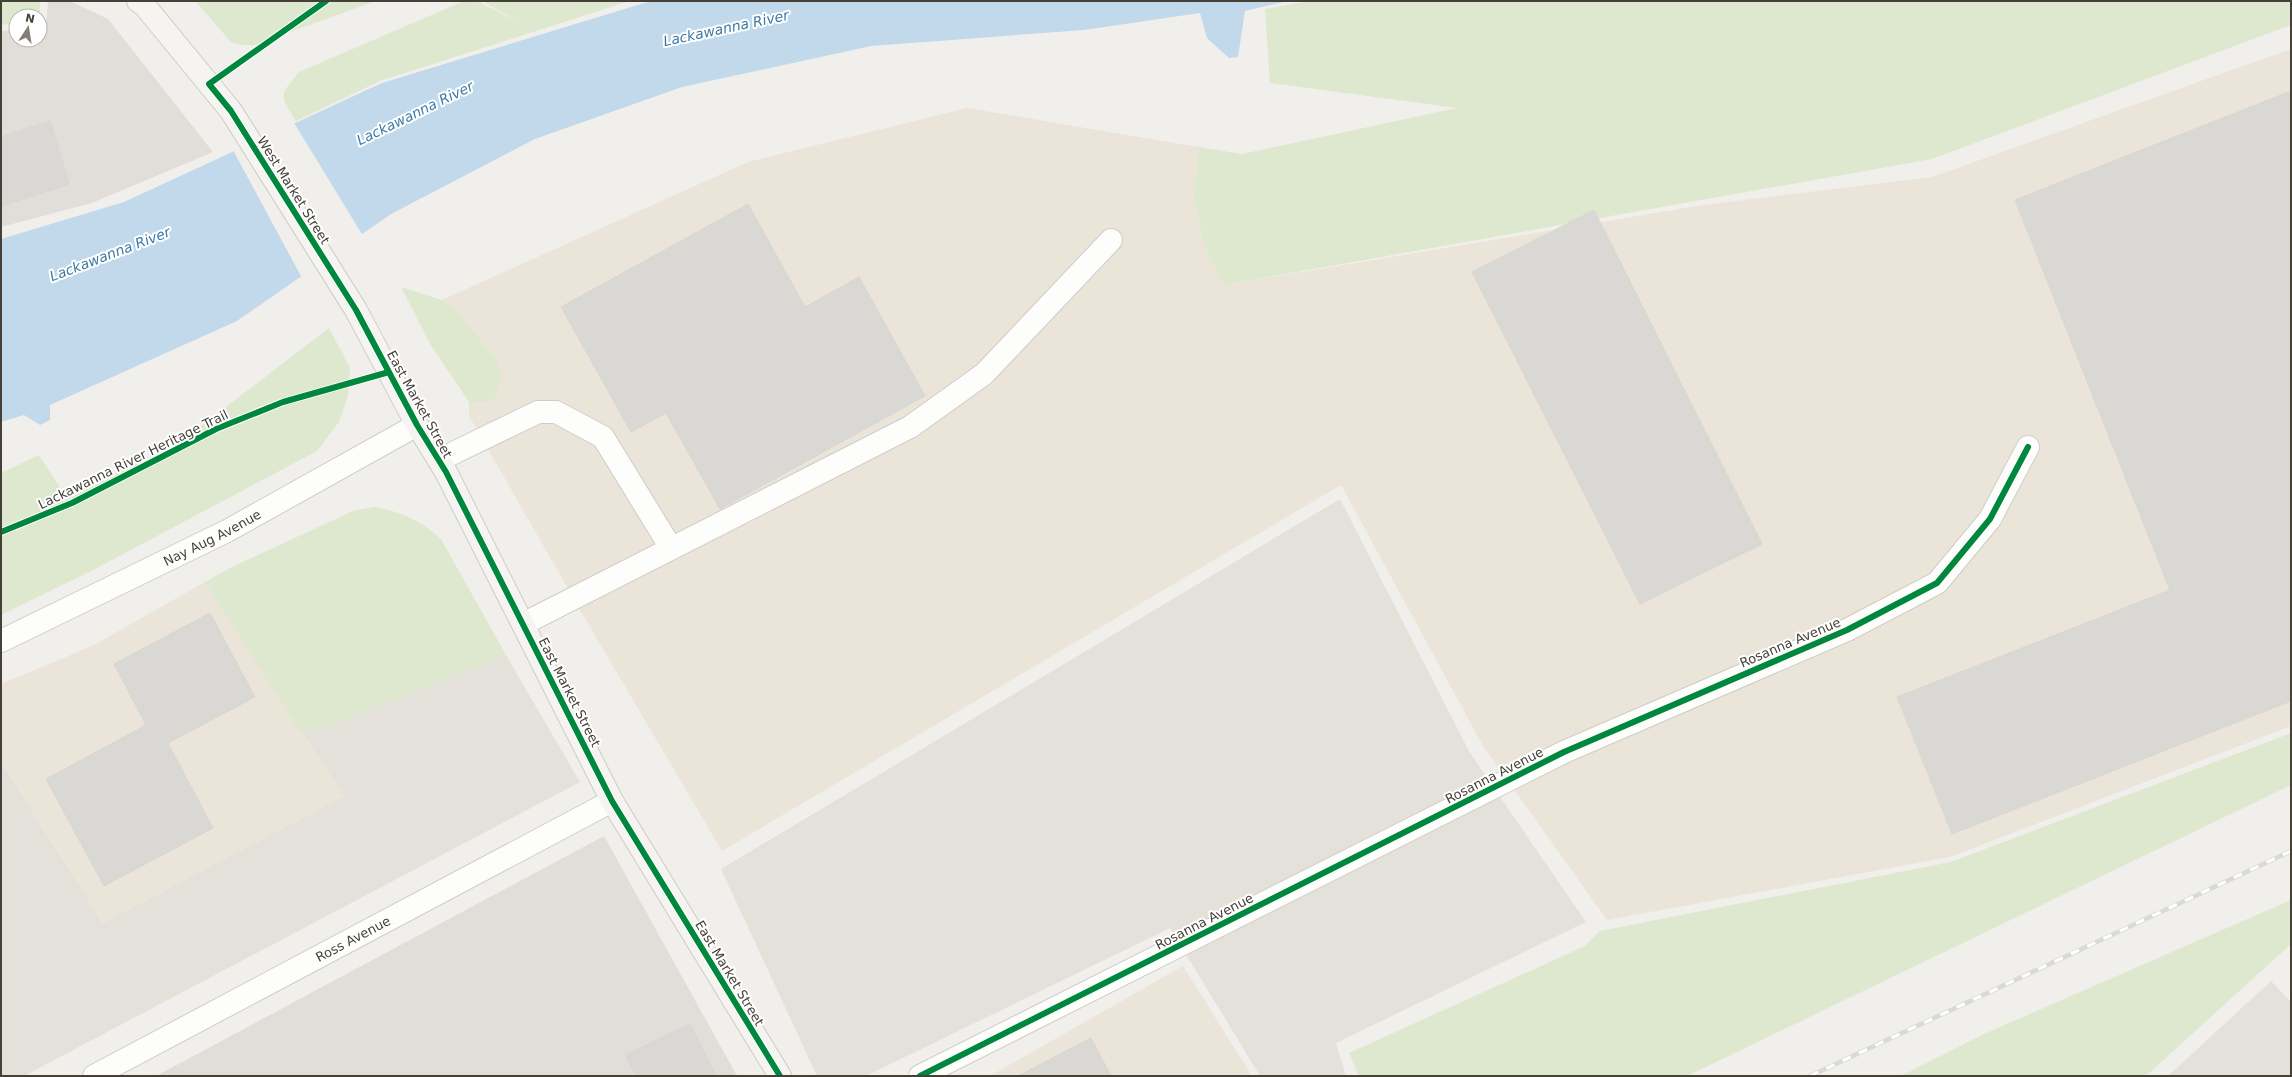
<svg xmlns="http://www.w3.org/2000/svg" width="2292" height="1077" font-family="'DejaVu Sans',sans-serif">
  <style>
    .residential { fill: #e4e1da }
    .commercial { fill: #ebe4d9 }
    .industrial { fill: #e1deda }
    .green { fill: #dee8ce }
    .water { fill: #c1d9ea }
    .pier { fill: #f1efeb }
    .building { fill: #dad8d4; stroke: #d9d6d1 }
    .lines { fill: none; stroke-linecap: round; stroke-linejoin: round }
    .lane-casing { stroke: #cfcdc9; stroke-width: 24 }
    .street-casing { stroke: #cfcdc9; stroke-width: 24 }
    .secondary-casing { stroke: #cfccc3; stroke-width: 24 }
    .lane { stroke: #fdfdfc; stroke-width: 22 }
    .street { stroke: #fdfdfc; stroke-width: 22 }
    .secondary { stroke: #f6f4f0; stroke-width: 22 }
    .rail-casing { stroke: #d9d9d8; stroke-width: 4.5 }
    .rail { stroke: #fff; stroke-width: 3; stroke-dasharray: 9; stroke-linecap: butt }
    .cycleway-casing { stroke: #fff; stroke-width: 8 }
    .cycleway { stroke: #00873e; stroke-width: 6 }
    .labels { text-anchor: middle; stroke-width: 4; stroke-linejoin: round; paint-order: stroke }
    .street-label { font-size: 13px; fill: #464138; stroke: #fff }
    .water-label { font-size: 14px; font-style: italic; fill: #3c7aa7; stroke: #fff }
  </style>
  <rect width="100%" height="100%" fill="#f1efeb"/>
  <path class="residential" d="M1340,499L1470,753L1586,922L1336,1043L1346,1076H1260L1170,928L866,1076H817L721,869Z
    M506,655L580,782L24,1076H1V762L103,923L344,796L301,733L331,725Z
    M2271,981L2291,1002V1076H2168Z"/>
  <path class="commercial" d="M2291,49V726L1950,857L1607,920L1483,746L1341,485L722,851L587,622L469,416V402H488L501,377L497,360L458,313L442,300L748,162L967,108L1199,147L1194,198L1205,249L1224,285L1703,205L1932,177Z
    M205,582L344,796L103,923L1,762V684L92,646Z
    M1183,966L1252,1076H990Z"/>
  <path class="industrial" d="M48,1H70L108,19L213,152L92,203L1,227V31L16,30V40H40V27L46,26Z
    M604,836L737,1076H156Z"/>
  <path class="green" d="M1,1H40V16H16V23L1,25Z
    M195,1H376L254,45H242L231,42Z
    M464,1H477L522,24L482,1H630L380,81L296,121C279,94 279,97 299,72Z
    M1309,1H2291V25L1932,159L1224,285L1205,249L1194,198L1199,147L1242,154L1457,108L1270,83L1265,9Z
    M401,287L442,300L458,313L497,360L501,377L496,396L488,402H469L430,344Z
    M329,328L350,368L348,396L339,422L317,451L95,569L1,615V473L39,455L65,495L151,458L201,426Z
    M374,507C399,510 423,522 441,539L506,655L331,725L301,733L205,582L232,567L353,511Z
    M2291,733V785L1687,1076H1359L1349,1053L1585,946L1600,931L1951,862Z
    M2291,900V944L2146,1076H1901L1986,1033Z"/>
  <path class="water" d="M651,1H1288L1245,11L1238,57L1229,58L1207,38L1200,13L1084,30L871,46L682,87L535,139L391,214L237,321L50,405V420L40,425L24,415L1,422V239L124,202L382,83Z"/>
  <path class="pier" d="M293,121L363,236L302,278L233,150Z"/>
  <path class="building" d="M2291,91V701L1952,834L1897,697L2170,590L2015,200Z
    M50,121L69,184L1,206V137Z
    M748,204L805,307L859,277L925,396L720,509L666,413L631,432L561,307Z
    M1594,210L1762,544L1640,604L1472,272Z
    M210,613L255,697L168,743L213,828L104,886L46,779L146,725L114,664Z
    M690,1024L716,1076H636L626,1055Z
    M1091,1038L1111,1076H1018Z"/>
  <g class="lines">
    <defs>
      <path id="lane" d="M439,460L538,412H556L603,437L671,548
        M523,624L910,427L984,374L1111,240"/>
      <g id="street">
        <path id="s1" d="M1,641L227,531L417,425"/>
        <path id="s2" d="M94,1076L612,801"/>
        <path d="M920,1076L1564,752L1847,630L1937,583L1990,519L2028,447"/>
      </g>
      <path id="secondary" d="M138,1L144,5L231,111L356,310L417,425L446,472L612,801L780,1076"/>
    </defs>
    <use href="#lane" class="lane-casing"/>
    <use href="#street" class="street-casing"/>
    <use href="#secondary" class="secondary-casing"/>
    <use href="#lane" class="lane"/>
    <use href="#street" class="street"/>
    <use href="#secondary" class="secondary"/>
    <defs>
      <path id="rail" d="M1810,1076L2291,851"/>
    </defs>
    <use href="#rail" class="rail-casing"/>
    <use href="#rail" class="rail"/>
    <defs>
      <path id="cycleway" d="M326,1L209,84L231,111L356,310L417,425L446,472L612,801L780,1076
        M1,532L72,503L216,429L283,402L389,372
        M920,1076L1564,752L1847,630L1937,583L1990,519L2028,447"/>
    </defs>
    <use href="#cycleway" class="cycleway-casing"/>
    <use href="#cycleway" class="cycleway"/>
  </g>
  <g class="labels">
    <g class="street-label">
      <text transform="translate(294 190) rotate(58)" y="5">West Market Street</text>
      <text transform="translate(420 404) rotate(61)" y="5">East Market Street</text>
      <text transform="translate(133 459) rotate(-26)" y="5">Lackawanna River Heritage Trail</text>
      <text dy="5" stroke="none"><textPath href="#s1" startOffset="235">Nay Aug Avenue</textPath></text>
      <text transform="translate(1790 642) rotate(-23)" y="5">Rosanna Avenue</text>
      <text transform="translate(570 692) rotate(63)" y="5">East Market Street</text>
      <text transform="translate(1494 775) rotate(-27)" y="5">Rosanna Avenue</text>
      <text transform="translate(1204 921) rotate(-27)" y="5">Rosanna Avenue</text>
      <text dy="5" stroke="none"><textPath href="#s2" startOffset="293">Ross Avenue</textPath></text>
      <text transform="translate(730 973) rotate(59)" y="5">East Market Street</text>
    </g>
    <g class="water-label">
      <text transform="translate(726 28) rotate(-12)" y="5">Lackawanna River</text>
      <text transform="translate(415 113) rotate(-26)" y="5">Lackawanna River</text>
      <text transform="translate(110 254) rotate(-21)" y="5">Lackawanna River</text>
    </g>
  </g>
  <rect width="2292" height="1077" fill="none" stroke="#464138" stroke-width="4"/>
  <g transform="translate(28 28) rotate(12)"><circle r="19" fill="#ffffff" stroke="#b5b3af"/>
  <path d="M0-3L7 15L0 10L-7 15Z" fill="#827e77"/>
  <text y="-6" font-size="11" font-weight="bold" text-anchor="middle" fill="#464138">N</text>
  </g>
</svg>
